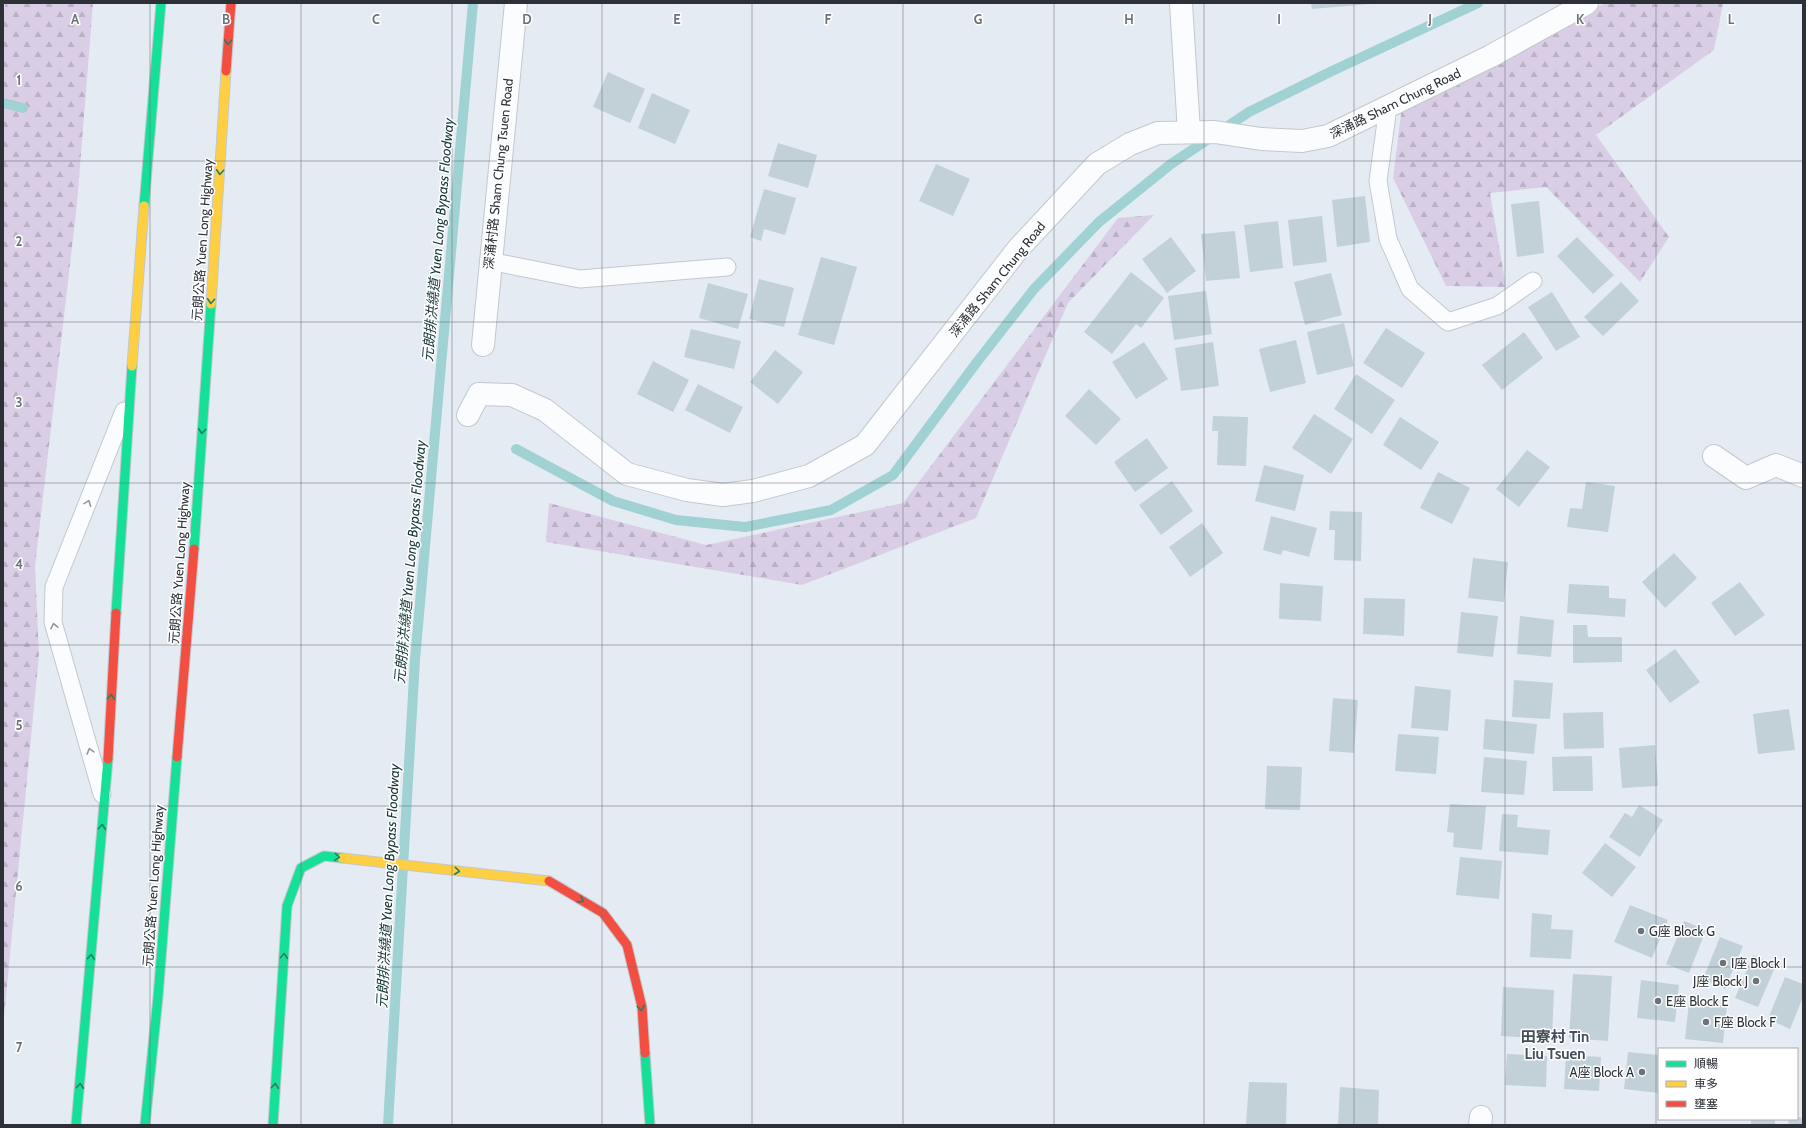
<svg xmlns="http://www.w3.org/2000/svg" width="1806" height="1128" font-family="Cabin,'Noto Sans TC',sans-serif">
  <style>
    .forest { fill: url(#forest-firs) }
    .lines { fill: none; stroke-linecap: round; stroke-linejoin: round }
    .stream { stroke: #a0d2d3; stroke-width: 10 }
    .building { fill: #c2d0d8 }
    .lane-casing { stroke: #c3c8ce; stroke-width: 19 }
    .street-casing { stroke: #c3c8ce; stroke-width: 24 }
    .fast-casing { stroke: #c3c8ce; stroke-width: 11 }
    .slow-casing { stroke: #c3c8ce; stroke-width: 11 }
    .jam-casing { stroke: #c3c8ce; stroke-width: 11 }
    .lane { stroke: #fbfcfd; stroke-width: 17 }
    .street { stroke: #fbfcfd; stroke-width: 22 }
    .fast { stroke: #16e098; stroke-width: 9 }
    .slow { stroke: #ffcf43; stroke-width: 9 }
    .jam { stroke: #f24e42; stroke-width: 9 }
    .oneway { stroke: #238063 }
    .oneway2 { stroke: #94969a }
    .grid { fill: none; stroke: #6d7279; stroke-width: 1; stroke-opacity: 0.55 }
    .poi-dot { fill: #6d7279; stroke: #fff; stroke-width: 1.5 }
    .labels { text-anchor: middle; stroke-width: 3; stroke-linejoin: round; paint-order: stroke }
    .street-label { font-size: 13px; fill: #2d3137; stroke: #fff }
    .poi-label { font-size: 13px; fill: #2d3137; stroke: #fff; text-anchor: start }
    .water-label { font-size: 14px; font-style: italic; fill: #153736; stroke: #fff }
    .quarter-label { font-size: 15px; font-weight: bold; fill: #444d5a; stroke: #fff }
    .grid-label { font-size: 13px; text-anchor: middle; font-weight: bold; fill: #6d7279; stroke: #fff; stroke-width: 3; stroke-linejoin: round; paint-order: stroke }
  </style>
  <defs>
    <pattern id="forest-firs" width="22" height="20" patternUnits="userSpaceOnUse"><rect width="22" height="20" fill="#d9cee6"/><path d="M5 1l3.5 6h-7zM16 11l3.5 6h-7z" fill="#bbb1c6"/></pattern>
  </defs>
  <rect width="100%" height="100%" fill="#e5ebf3"/>
  <path class="forest" d="M5,3H93L77,204L35,566L39,655L3,1027V21Z
    M1606,3H1723L1714,50L1596,135L1669,237L1640,282L1546,187L1490,193L1506,287L1446,286L1393,178L1403,98Z
    M1154,215L1068,303L976,518L802,585L546,542L549,503L706,545L903,503L1118,218Z"/>
  <g class="lines">
    <path class="stream" d="M3,103L23,108
      M516,449L613,501L676,520L745,527L831,510L893,475L977,362L1034,289L1099,222L1171,164L1249,112L1332,71L1478,3
      M388,1125L415,660L473,3"/>
  </g>
  <path class="building" d="M1311,3H1370V4L1312,9Z
    M608,72L645,89L630,123L593,107Z
    M652,93L690,110L675,144L638,128Z
    M778,143L817,155L808,188L768,176Z
    M936,164L970,179L953,216L919,201Z
    M764,189L796,198L785,235L764,229L761,241L750,237Z
    M1365,196L1370,242L1337,247L1332,200Z
    M1539,201L1544,253L1517,257L1511,204Z
    M1322,216L1327,262L1293,266L1288,220Z
    M1278,221L1283,268L1250,272L1244,225Z
    M1235,231L1240,278L1206,281L1201,234Z
    M1171,237L1196,271L1167,293L1142,259Z
    M1577,237L1614,275L1593,294L1557,256Z
    M821,257L857,267L834,345L798,335Z
    M1131,272L1164,298L1141,328L1136,324L1112,354L1084,332Z
    M1331,273L1342,315L1305,325L1294,282Z
    M759,279L794,288L784,327L749,319Z
    M1621,282L1639,301L1603,336L1584,317Z
    M708,283L748,294L738,329L699,318Z
    M1206,291L1212,334L1174,340L1168,296Z
    M1552,292L1580,337L1556,351L1528,307Z
    M1344,323L1354,366L1317,375L1307,332Z
    M1386,328L1425,353L1402,388L1363,363Z
    M691,329L741,341L734,369L684,357Z
    M1524,332L1543,358L1502,390L1482,365Z
    M1296,340L1306,383L1270,392L1259,349Z
    M1144,342L1168,379L1136,399L1112,362Z
    M1213,342L1219,386L1181,391L1175,348Z
    M775,350L803,372L778,404L750,382Z
    M653,361L689,380L673,412L637,394Z
    M1356,374L1395,400L1372,434L1334,409Z
    M698,384L743,407L730,433L685,410Z
    M1089,389L1121,419L1096,445L1065,416Z
    M1314,414L1353,439L1331,474L1292,448Z
    M1213,416L1248,417L1246,466L1217,465L1218,431H1212Z
    M1400,417L1439,442L1421,470L1383,445Z
    M1147,438L1168,468L1135,492L1114,462Z
    M1527,450L1550,467L1519,507L1496,489Z
    M1264,465L1304,475L1295,511L1255,501Z
    M1438,472L1470,488L1452,524L1420,508Z
    M1172,481L1193,511L1161,535L1139,505Z
    M1586,482L1615,486L1608,532L1567,527L1570,508L1582,509Z
    M1330,511L1362,512L1361,561L1334,560L1335,530H1329Z
    M1271,516L1317,528L1309,557L1283,550L1281,555L1263,550Z
    M1202,523L1223,553L1190,577L1169,547Z
    M1674,553L1697,578L1665,608L1642,582Z
    M1473,558L1508,562L1504,602L1468,598Z
    M1740,582L1765,615L1735,636L1711,603Z
    M1280,583L1323,586L1321,621L1279,619Z
    M1569,584L1609,586V598L1626,599L1625,617L1567,613Z
    M1364,598L1405,599L1404,636L1363,634Z
    M1461,612L1498,616L1493,657L1457,653Z
    M1520,616L1554,620L1551,657L1517,654Z
    M1573,625H1587L1588,637H1622V662L1573,663Z
    M1675,649L1700,682L1670,703L1646,670Z
    M1514,680L1553,683L1550,719L1512,717Z
    M1415,686L1451,690L1448,731L1411,728Z
    M1333,698L1358,700L1354,753L1329,751Z
    M1789,709L1795,750L1758,754L1753,714Z
    M1603,712L1604,748L1564,749L1563,713Z
    M1485,719L1537,724L1534,754L1483,749Z
    M1398,734L1439,737L1436,774L1395,771Z
    M1655,745L1658,786L1622,788L1619,748Z
    M1592,756L1593,791H1553L1552,757Z
    M1484,757L1527,761L1524,795L1481,792Z
    M1267,766L1302,767L1300,810L1265,809Z
    M1450,804L1486,806L1482,850L1453,847L1454,833L1447,832Z
    M1639,805L1663,820L1640,857L1609,837L1625,813L1632,817Z
    M1502,814L1518,815L1517,827L1550,830L1548,855L1499,851Z
    M1605,843L1636,867L1612,897L1582,873Z
    M1460,857L1502,861L1499,899L1456,895Z
    M1630,905L1668,920L1652,958L1614,942Z
    M1532,913L1552,915L1551,929L1573,930L1571,959L1530,957Z
    M1684,921L1706,930L1689,973L1666,964Z
    M1720,937L1743,946L1725,989L1703,979Z
    M1753,955L1776,965L1758,1007L1735,998Z
    M1573,974L1612,976L1608,1041L1569,1038Z
    M1785,977L1803,984V997L1790,1029L1768,1019Z
    M1641,980L1679,985L1675,1022L1637,1018Z
    M1503,987L1554,990L1552,1039L1501,1036Z
    M1689,1002L1727,1006L1723,1043L1685,1039Z
    M1628,1052L1659,1055V1093L1624,1089Z
    M1507,1054L1547,1056L1546,1087L1505,1085Z
    M1566,1055L1601,1057L1599,1091L1564,1089Z
    M1249,1082L1287,1083L1286,1125H1246Z
    M1340,1087L1379,1090L1378,1125H1338Z
    M1797,1117L1803,1118V1125H1788L1789,1119H1797Z
    M1751,1119H1775V1125H1751Z"/>
  <g class="lines">
    <defs>
      <path id="lane" d="M1388,107L1378,181L1388,239L1410,289L1448,322L1497,306L1533,281
        M489,261L580,279L727,267
        M102,794L53,622L54,587L124,411"/>
      <path id="street" d="M1181,3L1189,132
        M483,345L516,3
        M468,415L479,394L512,395L545,410L627,474L687,490L723,495L753,491L809,476L865,445L1018,249L1097,164L1130,144L1158,133L1215,132L1261,139L1302,141L1328,136L1491,56L1587,3
        M1714,456L1746,478L1776,465L1803,476
        M1480,1125L1481,1117"/>
      <path id="fast" d="M144,206L161,3
        M194,549L211,304
        M116,613L132,366
        M645,1053L650,1125
        M76,1125L108,759
        M145,1125L158,997L177,757
        M273,1125L287,906L301,868L324,856L342,858"/>
      <path id="slow" d="M211,304L226,71
        M132,366L144,206
        M342,858L549,881"/>
      <path id="jam" d="M226,71L231,3
        M177,757L194,549
        M108,759L116,613
        M549,881L603,913L627,945L642,1007L645,1053"/>
    </defs>
    <use href="#lane" class="lane-casing"/>
    <use href="#street" class="street-casing"/>
    <use href="#fast" class="fast-casing"/>
    <use href="#slow" class="slow-casing"/>
    <use href="#jam" class="jam-casing"/>
    <use href="#lane" class="lane"/>
    <use href="#street" class="street"/>
    <use href="#fast" class="fast"/>
    <use href="#slow" class="slow"/>
    <use href="#jam" class="jam"/>
  </g>
  <defs><path id="oneway-chevron" d="M-2-3.5L2.5 0L-2 3.5" fill="none" stroke-width="1.6" stroke-linecap="round" stroke-linejoin="round"/></defs>
  <g class="oneway">
    <use href="#oneway-chevron" transform="translate(228 42) rotate(94)"/>
    <use href="#oneway-chevron" transform="translate(220 172) rotate(94)"/>
    <use href="#oneway-chevron" transform="translate(211 301) rotate(94)"/>
    <use href="#oneway-chevron" transform="translate(202 431) rotate(94)"/>
    <use href="#oneway-chevron" transform="translate(111 697) rotate(-87)"/>
    <use href="#oneway-chevron" transform="translate(102 827) rotate(-85)"/>
    <use href="#oneway-chevron" transform="translate(337 857) rotate(5)"/>
    <use href="#oneway-chevron" transform="translate(457 871) rotate(6)"/>
    <use href="#oneway-chevron" transform="translate(581 900) rotate(32)"/>
    <use href="#oneway-chevron" transform="translate(284 956) rotate(-86)"/>
    <use href="#oneway-chevron" transform="translate(91 957) rotate(-85)"/>
    <use href="#oneway-chevron" transform="translate(641 1008) rotate(82)"/>
    <use href="#oneway-chevron" transform="translate(80 1086) rotate(-85)"/>
    <use href="#oneway-chevron" transform="translate(275 1086) rotate(-86)"/>
  </g>
  <g class="oneway2">
    <use href="#oneway-chevron" transform="translate(88 503) rotate(-69)"/>
    <use href="#oneway-chevron" transform="translate(54 626) rotate(-102)"/>
    <use href="#oneway-chevron" transform="translate(90 751) rotate(-106)"/>
  </g>
  <path class="grid" d="M150,3V1125M301,3V1125M452,3V1125M602,3V1125M752,3V1125M903,3V1125M1054,3V1125M1204,3V1125M1354,3V1125M1505,3V1125M1656,3V1125M3,161H1803M3,322H1803M3,483H1803M3,645H1803M3,806H1803M3,967H1803"/>
  <g class="poi-dot">
    <circle cx="1641" cy="931" r="4"/>
    <circle cx="1723" cy="963" r="4"/>
    <circle cx="1756" cy="981" r="4"/>
    <circle cx="1658" cy="1001" r="4"/>
    <circle cx="1706" cy="1022" r="4"/>
    <circle cx="1642" cy="1072" r="4"/>
  </g>
  <g class="labels">
    <g class="street-label">
      <text transform="translate(1395 103) rotate(-26)" y="5">深涌路 Sham Chung Road</text>
      <text transform="translate(498 174) rotate(-84)" y="5">深涌村路 Sham Chung Tsuen Road</text>
      <text transform="translate(202 240) rotate(-86)" y="5">元朗公路 Yuen Long Highway</text>
      <text transform="translate(997 279) rotate(-51)" y="5">深涌路 Sham Chung Road</text>
      <text transform="translate(179 563) rotate(-86)" y="5">元朗公路 Yuen Long Highway</text>
      <text transform="translate(153 886) rotate(-86)" y="5">元朗公路 Yuen Long Highway</text>
    </g>
    <g class="poi-label">
      <text x="1649" y="936">G座 Block G</text>
      <text x="1731" y="968">I座 Block I</text>
      <text x="1748" y="986" text-anchor="end">J座 Block J</text>
      <text x="1666" y="1006">E座 Block E</text>
      <text x="1714" y="1027">F座 Block F</text>
      <text x="1634" y="1077" text-anchor="end">A座 Block A</text>
    </g>
    <g class="water-label">
      <text transform="translate(438 240) rotate(-85)" y="5">元朗排洪繞道 Yuen Long Bypass Floodway</text>
      <text transform="translate(410 562) rotate(-85)" y="5">元朗排洪繞道 Yuen Long Bypass Floodway</text>
      <text transform="translate(388 886) rotate(-87)" y="5">元朗排洪繞道 Yuen Long Bypass Floodway</text>
    </g>
    <g class="quarter-label">
      <text x="1555" y="1042">田寮村 Tin<tspan x="1555" dy="17">Liu Tsuen</tspan></text>
    </g>
  </g>
  <g class="grid-label">
    <text x="75" y="24">A</text>
    <text x="226" y="24">B</text>
    <text x="376" y="24">C</text>
    <text x="527" y="24">D</text>
    <text x="677" y="24">E</text>
    <text x="828" y="24">F</text>
    <text x="978" y="24">G</text>
    <text x="1129" y="24">H</text>
    <text x="1279" y="24">I</text>
    <text x="1430" y="24">J</text>
    <text x="1580" y="24">K</text>
    <text x="1731" y="24">L</text>
    <text x="19" y="85">1</text>
    <text x="19" y="246">2</text>
    <text x="19" y="407">3</text>
    <text x="19" y="569">4</text>
    <text x="19" y="730">5</text>
    <text x="19" y="891">6</text>
    <text x="19" y="1052">7</text>
  </g>
  <rect width="1806" height="1128" fill="none" stroke="#2d3137" stroke-width="8"/>
  <rect x="1658" y="1048" width="140" height="72" fill="#ffffff" stroke="#abadaf"/>
  <rect x="1666" y="1061" width="20" height="6" fill="#16e098" stroke="#abadaf"/>
  <text x="1694" y="1068" font-size="12" fill="#2d3137">順暢</text>
  <rect x="1666" y="1081" width="20" height="6" fill="#ffcf43" stroke="#abadaf"/>
  <text x="1694" y="1088" font-size="12" fill="#2d3137">車多</text>
  <rect x="1666" y="1101" width="20" height="6" fill="#f24e42" stroke="#abadaf"/>
  <text x="1694" y="1108" font-size="12" fill="#2d3137">壅塞</text>
</svg>
